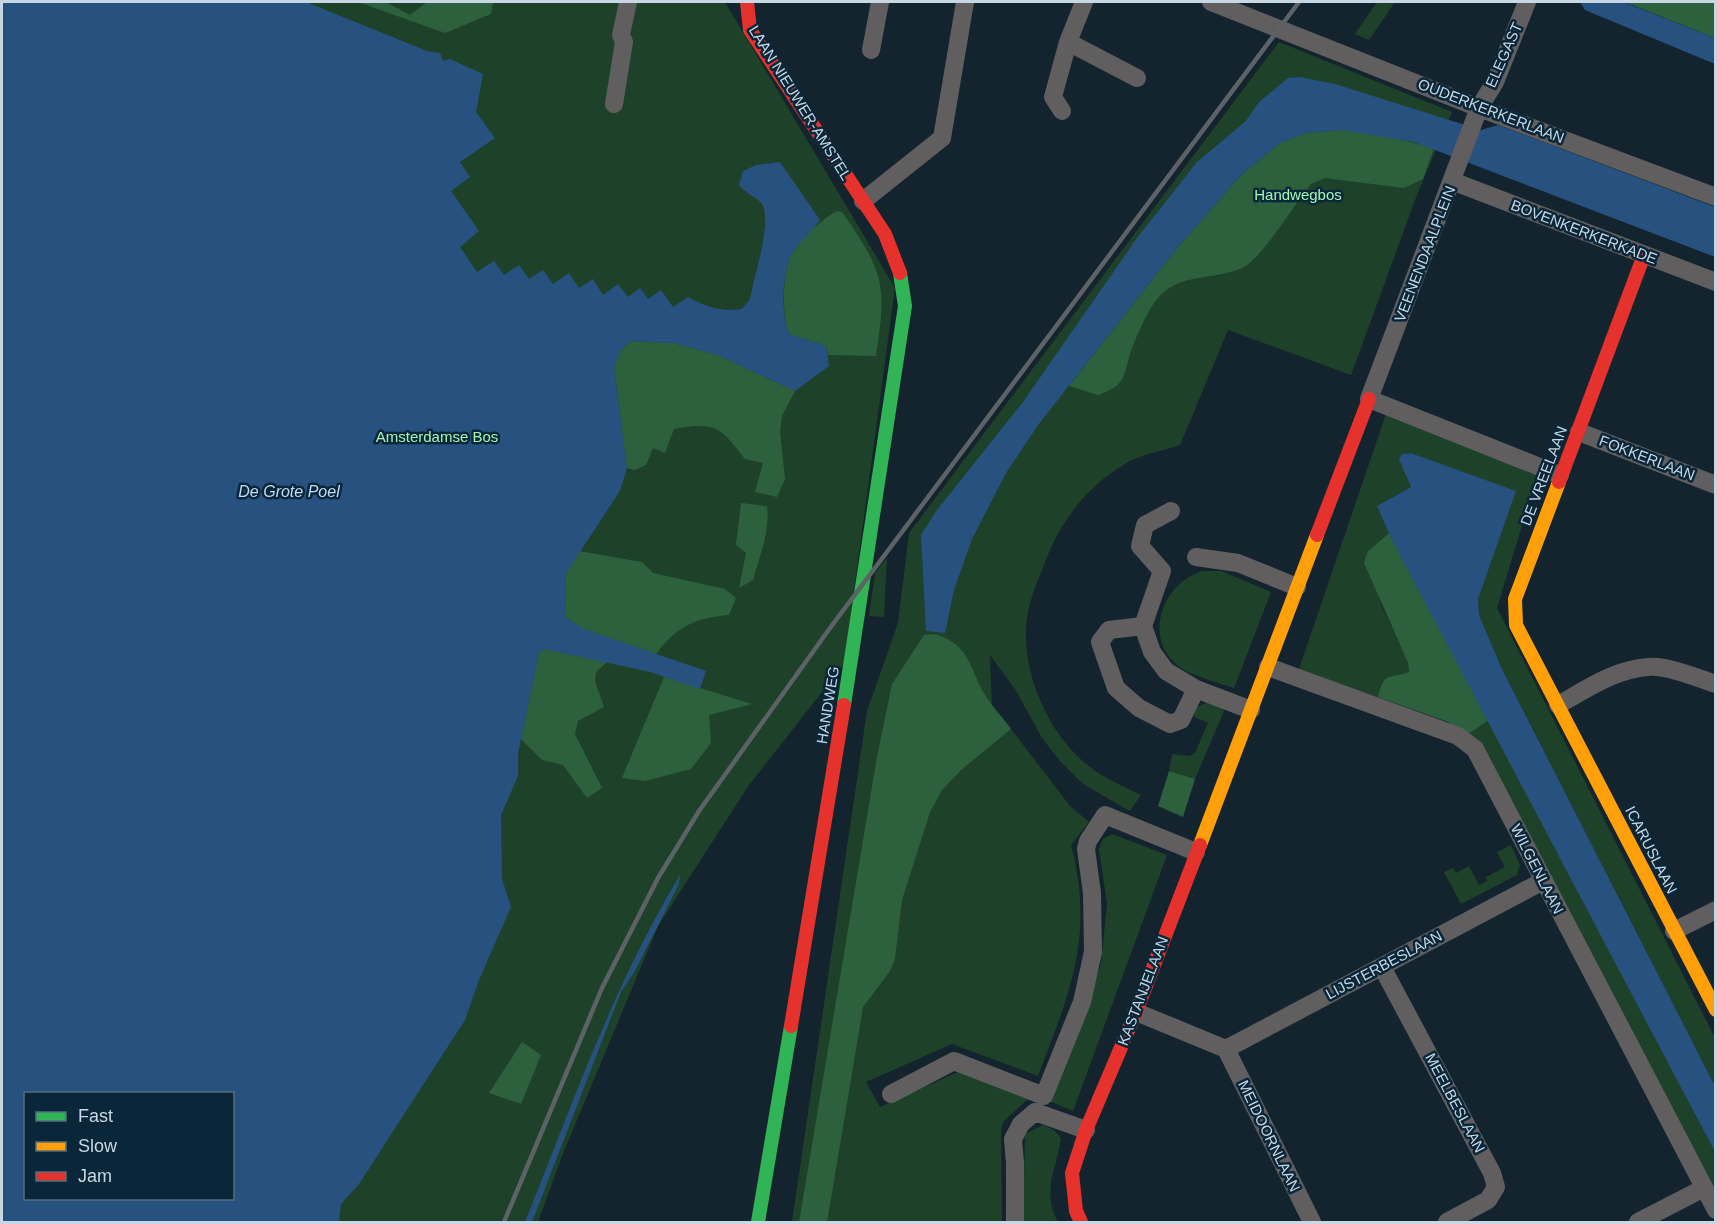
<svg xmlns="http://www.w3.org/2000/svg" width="1717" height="1224" font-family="Helvetica,sans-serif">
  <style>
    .green { fill: #1e4229; fill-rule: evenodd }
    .forest { fill: #2d613d }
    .water { fill: #27527f; fill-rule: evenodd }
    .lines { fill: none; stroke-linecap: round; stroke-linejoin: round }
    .street { stroke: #605e5f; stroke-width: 18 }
    .fast { stroke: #30b455; stroke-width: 14 }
    .slow { stroke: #ff9f0a; stroke-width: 14 }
    .jam { stroke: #e5322d; stroke-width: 14 }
    .rail { stroke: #5c6266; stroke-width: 4.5 }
    .labels { text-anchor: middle; stroke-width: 5; stroke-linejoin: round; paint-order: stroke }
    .street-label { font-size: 15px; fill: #c7d7e3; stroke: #0a2639 }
    .park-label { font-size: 15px; fill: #a3f7b3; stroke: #0a2639 }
    .water-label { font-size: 16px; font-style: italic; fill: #c1dbf8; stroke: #0a2639 }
  </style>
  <rect width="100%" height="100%" fill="#14242e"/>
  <path class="green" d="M2,2H725L895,288L844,664L749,785L658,926L562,1156L538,1222H2ZM26,1094H232V1198H26Z
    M1377,2H1395L1369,40L1355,34Z
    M1279,42L1452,112L1418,192L1351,375L1228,330L1180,445C1163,451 1140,454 1125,464C1086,487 1059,523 1044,565C1036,584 1026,609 1026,630C1024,683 1055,746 1100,774C1113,782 1127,788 1141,795L1130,811L1083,784L1060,761L1042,738L1015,689L990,655L993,739L989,746L1011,729L1070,806L1089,822L1071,845C1095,936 1070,992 1038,1076L952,1044L866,1082L880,1107L960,1071L1030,1097L1003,1122L1001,1130L1002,1222H792L867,711L898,623L909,533Z
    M1386,414L1538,473L1497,608L1715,1038V1086L1502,669L1479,615L1478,599L1515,491L1411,453L1402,454L1411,487L1377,506L1389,533L1368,551L1381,604L1408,662L1409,672C1388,679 1384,671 1378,697L1299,669Z
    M887,558L884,617L869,616L875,573Z
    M1202,571H1221L1271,592L1234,688C1219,683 1189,675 1178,666C1142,637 1163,583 1202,571Z
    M1208,702L1222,706L1224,711L1195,779L1169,771L1172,754L1190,756L1195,753L1208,723L1194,717L1195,708Z
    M1489,720L1715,1152V1188L1479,745L1467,735Z
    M1112,834L1167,855L1073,1111L1049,1101L1101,964L1107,904L1099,849L1103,839Z
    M1511,845L1520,865L1517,875L1461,904L1444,872L1453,868L1456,873L1469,866L1479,885L1487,881L1486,877L1505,867L1497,852Z
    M1043,1125L1054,1130L1061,1138C1057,1169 1041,1190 1058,1222H1023L1025,1134Z"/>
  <path class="forest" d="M358,2H386L410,15L427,2H493L491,14L445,33Z
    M1623,2H1715V38L1624,2Z
    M1343,130L1383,135L1434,148L1423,179L1404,188L1325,178L1311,184C1296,202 1261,260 1242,268C1213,281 1180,272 1158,298C1147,311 1137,335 1131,351C1123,376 1127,385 1098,395L1069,386L1178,247L1241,175L1280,143L1306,133Z
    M837,211L842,212C884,272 887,284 876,356L828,355L826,346L789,334C782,317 782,273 791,256C801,238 819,221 837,211Z
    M630,341L673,343L718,355L795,391L782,416L780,431L785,479L777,497L755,492L763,463L745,459C719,426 716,422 674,429L665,453L653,448L646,465L635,470L627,468L614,368L620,351Z
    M741,503L767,506C770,532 760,555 753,580L739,588L746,553L736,545Z
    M1389,533L1489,720L1467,735L1448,722L1378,697C1384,671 1388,679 1409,672L1408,663L1364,563L1368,551Z
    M579,551L642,562L653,573L725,589L736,598L729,615C695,618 677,626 656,654L583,629L565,617L566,573Z
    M935,634C966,644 968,660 981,688C988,702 1002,716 1011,729L961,770L942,790L930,812L902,900L895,959L890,971L863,1007L827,1222H799L877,757L892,684L924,635Z
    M544,649L607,662L596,672L595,681L604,707L578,721L575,734L602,788L587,798L563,765L542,760L521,739L539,652Z
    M664,677L752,704L709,715L711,743L691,769L645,781L622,778Z
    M1169,771L1195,779L1183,817L1158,806Z
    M522,1042L541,1055L521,1104L489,1093Z"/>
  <path class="water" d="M2,2H306L427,51L440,53L443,61L450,59L483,74L476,112L495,138L460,162L470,177L451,191L479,231L460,247L477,272L494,261L504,275L519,265L529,279L543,270L553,284L569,273L579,288L593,279L603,295L618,284L628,297L640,288L648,299L661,290L673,307L688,297C706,307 722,312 742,309L750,299C754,277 771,226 763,206C761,199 746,194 739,185L743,171L756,165L780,162L820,220C811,232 796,245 790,258C782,278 781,315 789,334L826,346L829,366L795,391L718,355L673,343L630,341L620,351L614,368L627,468L620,491L566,573L565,617L584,629L706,671L700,689L650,672L544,649L539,652L518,754V776L501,815L502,879L511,907L479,980L465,1020L359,1184L341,1204L339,1222H2ZM26,1094H232V1198H26Z
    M1580,2H1623L1715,38V64L1585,10Z
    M1300,77L1335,84L1481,130L1498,125L1715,207V257L1414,142L1343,130L1306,133L1280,143L1241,175L1178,247L1038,425L1006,473L972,539L954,590L945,633L926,631L921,535L937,510L1023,402L1137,238L1197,162L1246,121L1259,102L1288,78Z
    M1411,453L1516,491L1478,599L1479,615L1502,669L1715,1086V1152L1391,538L1377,506L1411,487L1399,459L1402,454Z
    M680,875L679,884L635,971L621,992L532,1222H525C573,1103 613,986 680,875Z"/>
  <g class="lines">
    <path class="street" d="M1211,2L1479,108L1716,197
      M1527,2L1495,82L1479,108L1369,399L1560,475
      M1068,42L1137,78
      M871,50L880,2
      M614,104L624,42L621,35L628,2
      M1062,111L1053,97L1068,42L1084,2
      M1452,181L1716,282
      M863,201L942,138L965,2
      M1579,432L1716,485
      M1171,511L1145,525L1140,546L1162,571L1143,626L1152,652L1166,671L1196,689L1251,710
      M1196,557L1238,563L1297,587
      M1143,626L1109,630L1100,642L1116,688L1139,708L1170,724L1181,720L1196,689
      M1268,667L1458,736L1475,749L1716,1210
      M1558,705C1585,690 1615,669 1648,667C1666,665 1698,678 1716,684
      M1674,931L1716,910
      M1382,967L1492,1173L1496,1187L1488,1200L1447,1222
      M1136,1012L1226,1049
      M1226,1049L1543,881
      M1226,1049L1312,1222
      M891,1094L954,1061L1044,1096L1082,1002L1093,952L1092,893L1086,849L1088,841L1105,815L1196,852
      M1015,1222V1163L1013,1139L1021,1124L1035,1112L1086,1130
      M1638,1222L1704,1188"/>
    <path class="fast" d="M844,705L905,306L900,273
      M758,1222L791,1026"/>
    <path class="slow" d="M1559,482L1515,599L1516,625L1716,1010
      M1200,845L1317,535"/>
    <path class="jam" d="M747,2L750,30L885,234L900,273
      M1559,482L1644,255
      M1317,535L1369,399
      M791,1026L844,705
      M1081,1222L1076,1211L1072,1173L1086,1130L1136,1012L1200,845"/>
    <path class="rail" d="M504,1222L602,988L658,878L699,811L830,628L1299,2"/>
  </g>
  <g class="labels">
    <g class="street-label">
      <text transform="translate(1504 55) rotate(-66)" y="5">ELEGAST</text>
      <text transform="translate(800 103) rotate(58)" y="5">LAAN NIEUWER-AMSTEL</text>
      <text transform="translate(1491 111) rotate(21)" y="5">OUDERKERKERLAAN</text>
      <text transform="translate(1584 232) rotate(21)" y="5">BOVENKERKERKADE</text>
      <text transform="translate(1425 254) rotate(-69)" y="5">VEENENDAALPLEIN</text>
      <text transform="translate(1647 458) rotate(21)" y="5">FOKKERLAAN</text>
      <text transform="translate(1544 476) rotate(-69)" y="5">DE VREELAAN</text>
      <text transform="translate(828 705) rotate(-81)" y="5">HANDWEG</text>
      <text transform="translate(1651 850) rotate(63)" y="5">ICARUSLAAN</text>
      <text transform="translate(1537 869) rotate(63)" y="5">WILGENLAAN</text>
      <text transform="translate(1384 965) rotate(-28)" y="5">LIJSTERBESLAAN</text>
      <text transform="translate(1143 991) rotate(-69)" y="5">KASTANJELAAN</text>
      <text transform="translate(1455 1103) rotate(62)" y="5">MEELBESLAAN</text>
      <text transform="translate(1269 1136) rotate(64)" y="5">MEIDOORNLAAN</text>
    </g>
    <g class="park-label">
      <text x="1298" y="200">Handwegbos</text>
      <text x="437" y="442">Amsterdamse Bos</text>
    </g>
    <g class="water-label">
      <text x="289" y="497">De Grote Poel</text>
    </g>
  </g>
  <rect width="1717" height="1224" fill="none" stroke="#c7d7e3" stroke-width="6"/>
  <rect x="24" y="1092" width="210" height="108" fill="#0a2639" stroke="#566d7d" stroke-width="1.5"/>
  <rect x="36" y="1112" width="30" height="9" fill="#30b455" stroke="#566d7d" stroke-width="1.5"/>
  <text x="78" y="1122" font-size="18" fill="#c7d7e3">Fast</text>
  <rect x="36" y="1142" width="30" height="9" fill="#ff9f0a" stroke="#566d7d" stroke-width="1.5"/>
  <text x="78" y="1152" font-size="18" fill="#c7d7e3">Slow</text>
  <rect x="36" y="1172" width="30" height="9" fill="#e5322d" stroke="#566d7d" stroke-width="1.5"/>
  <text x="78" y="1182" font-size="18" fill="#c7d7e3">Jam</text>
</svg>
